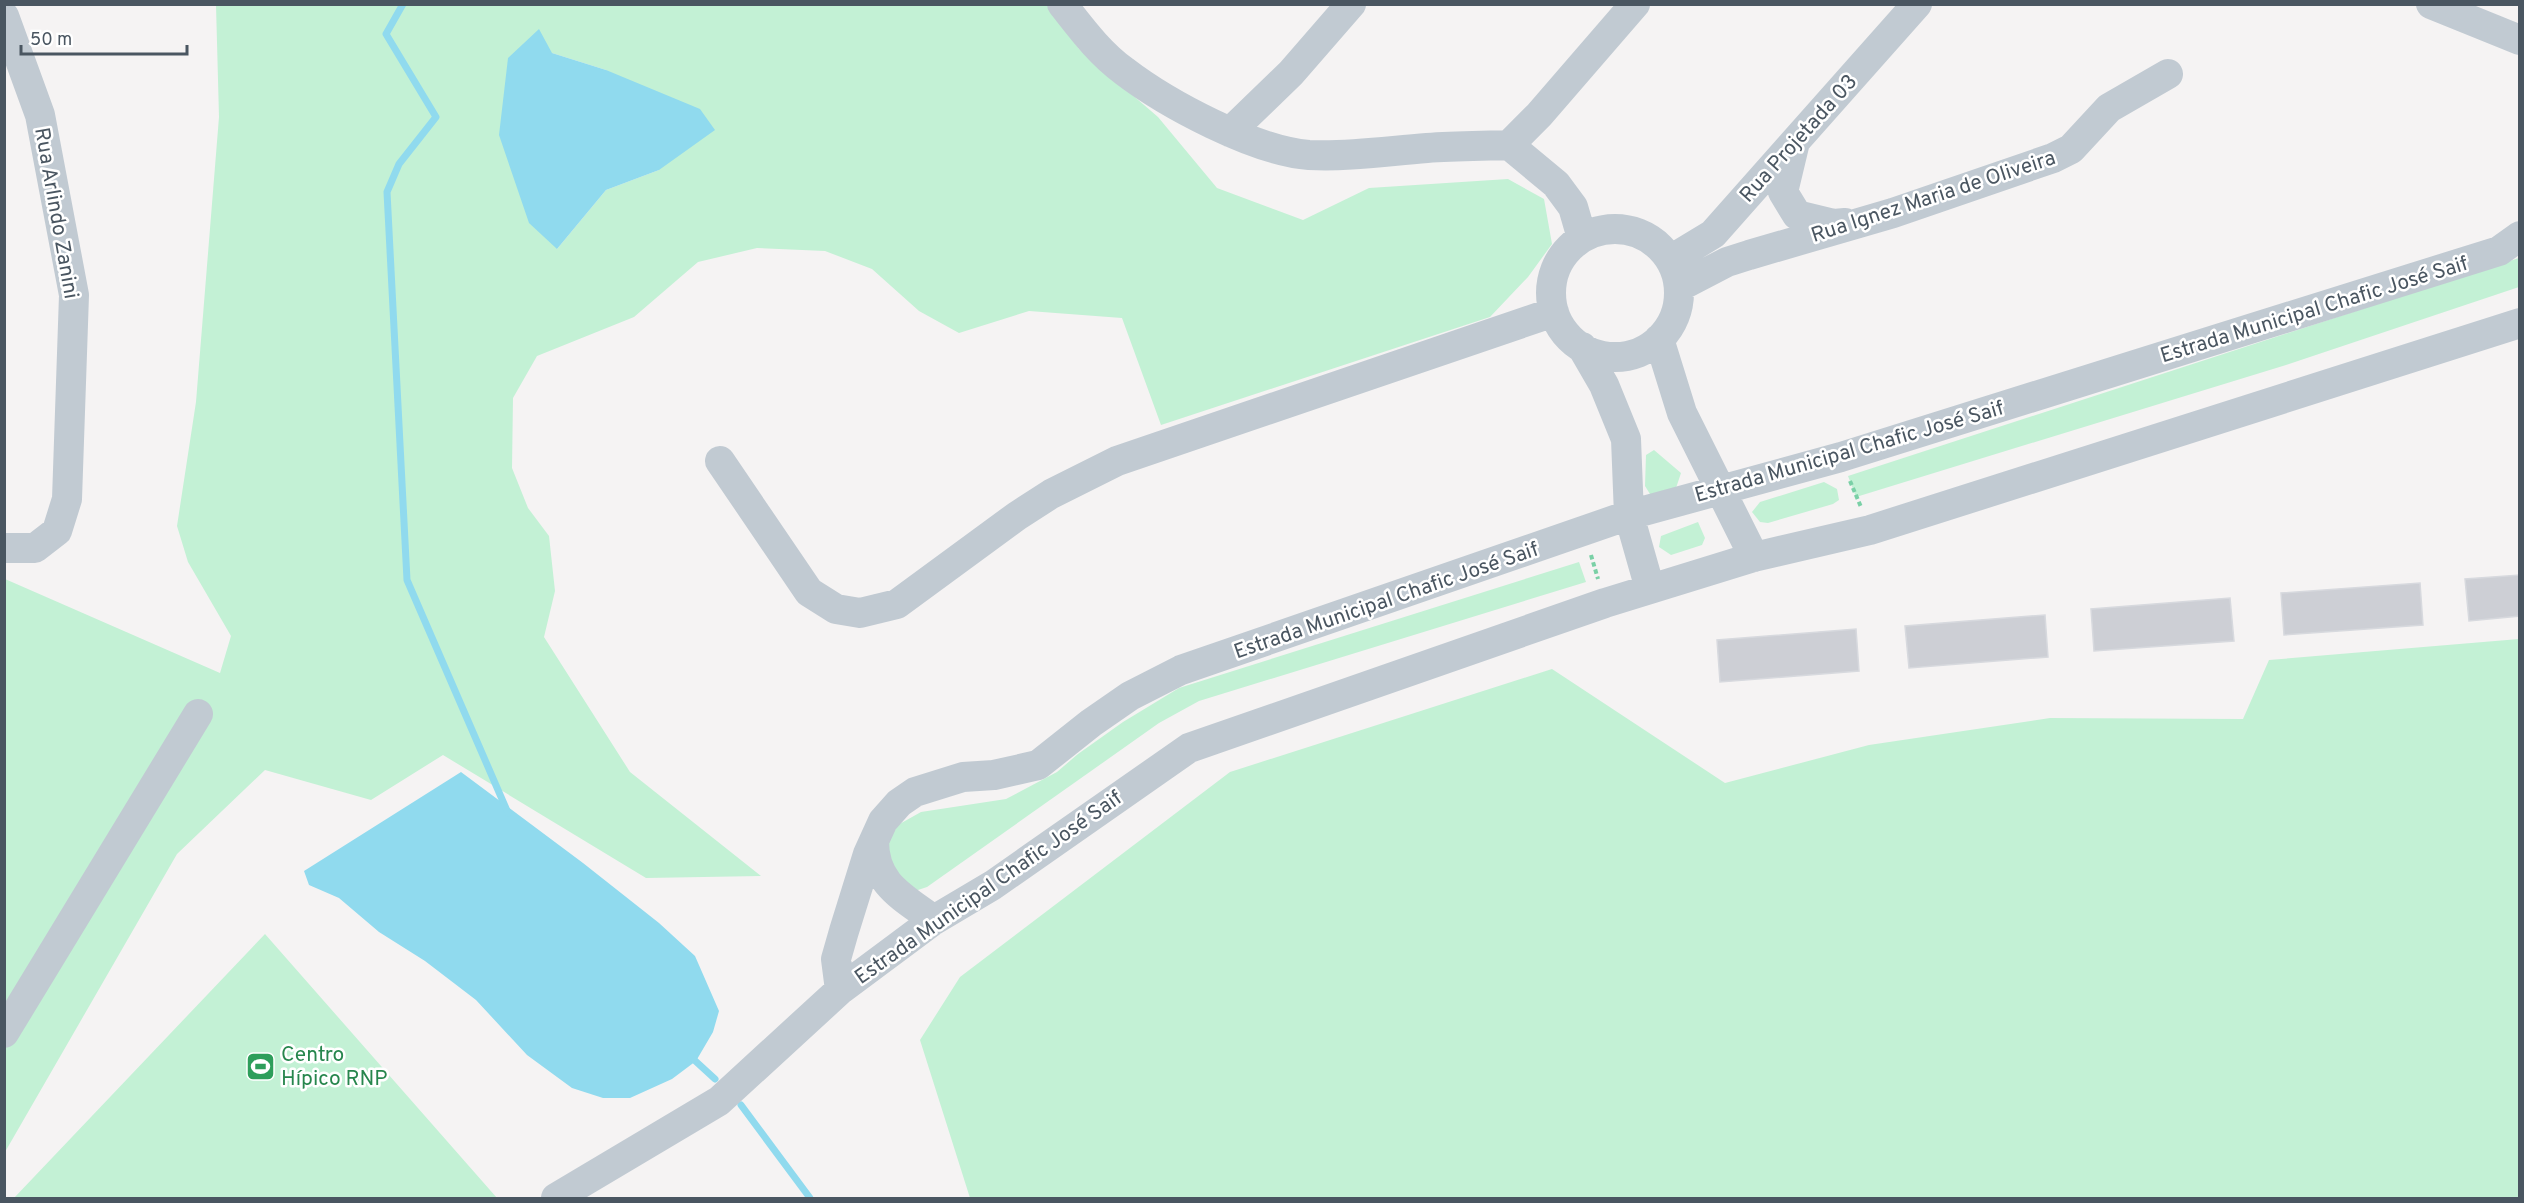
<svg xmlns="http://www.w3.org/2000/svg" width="2524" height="1203" font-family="Overpass,sans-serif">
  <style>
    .green { fill: #c3f1d5; fill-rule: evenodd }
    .water { fill: #90daee }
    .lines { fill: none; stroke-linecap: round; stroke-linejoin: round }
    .stream { stroke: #90daee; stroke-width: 7 }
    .building { fill: #cdcfd5; stroke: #d7d9de; stroke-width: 1.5 }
    .path { stroke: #7ad0a6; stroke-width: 4; stroke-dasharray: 4.5 3; stroke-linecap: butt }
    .minor { stroke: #c1cad2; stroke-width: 30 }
    .labels { text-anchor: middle; stroke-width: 5; stroke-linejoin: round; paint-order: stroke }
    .street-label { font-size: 21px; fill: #4a5661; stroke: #fff }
    .leisure-label { font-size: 21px; fill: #27864d; stroke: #fff; text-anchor: start }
  </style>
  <rect width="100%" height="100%" fill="#f5f3f3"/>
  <path class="green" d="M216,5H1048L1079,49L1158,117L1217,188L1303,220L1369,188L1508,179L1544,199L1552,244L1528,277L1490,317L1161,425L1122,318L1029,311L959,333L919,311L872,269L825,251L757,248L698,262L634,317L537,356L513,398L512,468L528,508L549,536L555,591L544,637L630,772L761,876L646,878L443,755L371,800L265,770L177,854L5,1152V579L220,673L231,636L188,562L177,526L196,402L219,117ZM552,53L606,70L659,170L606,190L557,249Z
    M2519,258V287L2286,365L1856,497L1848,476Z
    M1654,450L1681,473L1676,488L1660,495L1650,494L1645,486L1646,455Z
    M1824,482L1837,489L1839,500L1833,504L1768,523L1760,522L1752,512L1760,502Z
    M1698,522L1705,538L1702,545L1671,555L1659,547L1661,536Z
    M1579,562L1586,582L1199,701L1159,723L927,887L912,892L881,849L896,826L921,812L1006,799L1057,772L1078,754L1123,722L1179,688Z
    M2519,639V1198H970L920,1040L960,977L1230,772L1552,669L1725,783L1869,745L2050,718L2243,719L2269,660Z
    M265,934L497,1198H14Z"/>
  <path class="water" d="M539,29L552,53L606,70L700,109L715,130L659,170L606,190L557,249L529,223L499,135L508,58Z
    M461,772L583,863L659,923L695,956L719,1011L713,1032L696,1061L672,1079L630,1098H603L572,1088L527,1055L476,1000L425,961L379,932L339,898L309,885L304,871Z"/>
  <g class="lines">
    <path class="stream" d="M403,4L386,34L436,117L399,164L387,192L407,580L508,813
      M691,1057L715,1079
      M741,1105L810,1198"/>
  </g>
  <path class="building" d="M2520,575V616L2469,621L2465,579Z
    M2420,583L2423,625L2284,635L2281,593Z
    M2230,598L2234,641L2094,651L2091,609Z
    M2045,615L2048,657L1909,668L1905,626Z
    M1856,629L1859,671L1720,682L1717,640Z"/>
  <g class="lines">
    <path class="path" d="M1850,481L1861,507
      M1591,555L1598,579"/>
    <path class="minor" d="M1062,4C1081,28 1099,53 1124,71C1167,104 1255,151 1309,155C1349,157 1387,151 1427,148C1454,146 1481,146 1509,145L1556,184L1573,207L1582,238
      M2431,4L2520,40
      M4,16L40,115L74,295L67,499L57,531L35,548H4
      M1230,132L1291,73L1351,4
      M1509,145L1539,115L1635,4
      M1794,146L1783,192L1797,215L1834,224L1845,223
      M1551 293a64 64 0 1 1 128 0a64 64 0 1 1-128 0Z
      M1670,260L1713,234L1917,4
      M1679,287L1727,262L1749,255L1893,213L2053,158L2071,149L2109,108L2168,74
      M1659,339L1682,413L1754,557
      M1582,347L1604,385L1626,439L1629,515L1650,589
      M720,461L809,592L836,609L860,613L897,604L1017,516L1051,494L1117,461L1554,312
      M874,841C874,884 903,897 934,920
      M840,990L836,959L844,931L868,854L883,821L899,803L915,792L963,777L994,775L1038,765L1091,723L1130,696L1181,670L1629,515L1841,457L2499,251L2520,236
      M4,1033L198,714
      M556,1198L719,1101L840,990L934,920L993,885L1189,748L1605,603L1754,557L1870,530L2520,323"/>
  </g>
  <defs>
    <symbol id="stadium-square" viewBox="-11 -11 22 22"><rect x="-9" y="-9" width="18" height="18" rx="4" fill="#2e9e5b" stroke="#fff"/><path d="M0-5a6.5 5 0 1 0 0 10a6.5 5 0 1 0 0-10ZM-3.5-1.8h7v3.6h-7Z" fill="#fff"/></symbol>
  </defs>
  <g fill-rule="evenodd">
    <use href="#stadium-square" x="244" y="1050" width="33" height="33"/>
  </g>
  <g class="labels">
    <g class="street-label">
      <text transform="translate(1798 138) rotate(-48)" y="7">Rua Projetada 03</text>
      <text transform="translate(1933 196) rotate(-18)" y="7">Rua Ignez Maria de Oliveira</text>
      <text transform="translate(57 213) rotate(80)" y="7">Rua Arlindo Zanini</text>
      <text transform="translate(2314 309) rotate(-17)" y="7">Estrada Municipal Chafic José Saif</text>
      <text transform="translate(1849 451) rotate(-16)" y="7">Estrada Municipal Chafic José Saif</text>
      <text transform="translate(1386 600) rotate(-19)" y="7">Estrada Municipal Chafic José Saif</text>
      <text transform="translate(988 887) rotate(-35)" y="7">Estrada Municipal Chafic José Saif</text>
    </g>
    <g class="leisure-label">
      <text x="281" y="1061">Centro<tspan x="281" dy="24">Hípico RNP</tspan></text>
    </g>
  </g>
  <rect width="2524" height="1203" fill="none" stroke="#4a5661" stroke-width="12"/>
  <path d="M21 45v9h166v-9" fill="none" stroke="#4a5661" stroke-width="3"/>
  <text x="30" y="45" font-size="18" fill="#4a5661" stroke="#ffffff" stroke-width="4.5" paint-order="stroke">50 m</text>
</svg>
